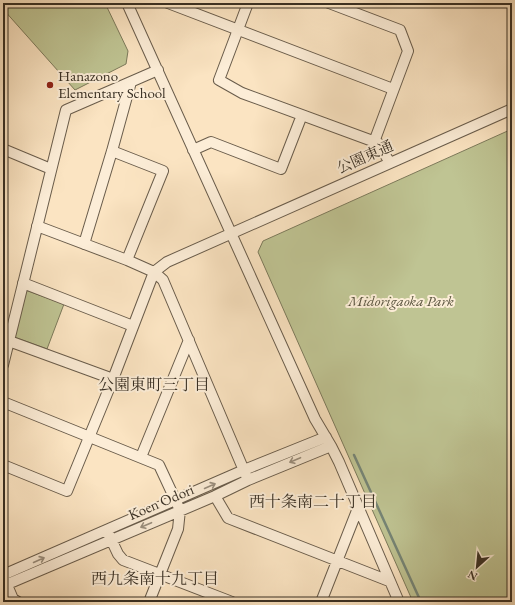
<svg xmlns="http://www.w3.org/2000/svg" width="515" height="605" font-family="'EB Garamond','Noto Serif JP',serif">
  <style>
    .park { fill: #bfc493; stroke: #7c7a5b }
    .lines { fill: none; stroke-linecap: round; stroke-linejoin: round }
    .stream { stroke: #768576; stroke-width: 2.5 }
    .minor-casing { stroke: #695c4b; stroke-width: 12 }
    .minor { stroke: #fcedd7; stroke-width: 10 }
    .oneway { stroke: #9a8e7d }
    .poi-dot { fill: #8f2418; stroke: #fcedd7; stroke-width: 1.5 }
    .labels { text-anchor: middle; stroke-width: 4; stroke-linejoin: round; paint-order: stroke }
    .poi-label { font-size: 15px; fill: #382f23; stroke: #fcedd7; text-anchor: start }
    .street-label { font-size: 15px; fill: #382f23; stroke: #fcedd7 }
    .park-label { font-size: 15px; font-style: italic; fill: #5a543f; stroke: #fcedd7 }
    .neighbourhood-label { font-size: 16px; fill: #382f23; stroke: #fcedd7 }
  </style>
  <rect width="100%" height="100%" fill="#fbe4c2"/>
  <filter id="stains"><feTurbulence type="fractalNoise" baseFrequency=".005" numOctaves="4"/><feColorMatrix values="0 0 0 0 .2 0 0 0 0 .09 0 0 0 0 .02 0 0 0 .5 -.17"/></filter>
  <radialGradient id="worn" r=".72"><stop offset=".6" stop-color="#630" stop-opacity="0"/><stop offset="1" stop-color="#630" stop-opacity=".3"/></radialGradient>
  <path class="park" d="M3,3H105L128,51L126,64L75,90L3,9Z
    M512,129V602H413L258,252L263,241Z
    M25,290L64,304L47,349L14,337Z"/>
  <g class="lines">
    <path class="stream" d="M354,455L421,602"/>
    <defs>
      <path id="minor" d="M127,3L315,419L331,446L339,462L399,602
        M168,3L393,89
        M248,3L219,80L242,93L378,143L390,163
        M329,3L400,30L408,51L374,142
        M3,149L51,169
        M193,150L211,142L281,169L302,115
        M112,151L163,171L127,260
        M37,226L127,260L154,272L163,280L248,480
        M84,244L112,151L131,82
        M23,283L133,326
        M9,341L113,379
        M3,365L66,110L158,70
        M3,402L159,465L180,510L178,529L149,602
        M141,457L189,340
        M3,465L67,491L113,379L154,272L167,262L512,109
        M215,496L228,518L389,581
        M109,535L118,554L123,560L232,602
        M3,575L244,470L326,437
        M4,578L13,599L18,602
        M3,586L215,496L248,480L331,446
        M321,602L358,508"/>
    </defs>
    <use href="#minor" class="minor-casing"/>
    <use href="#minor" class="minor"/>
  </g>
  <defs><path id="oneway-shaft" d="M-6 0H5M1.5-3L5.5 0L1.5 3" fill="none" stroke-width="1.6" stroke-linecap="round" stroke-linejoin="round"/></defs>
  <g class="oneway">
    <use href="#oneway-shaft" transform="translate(295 460) rotate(157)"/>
    <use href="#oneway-shaft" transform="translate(210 486) rotate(-24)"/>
    <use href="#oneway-shaft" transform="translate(146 525) rotate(157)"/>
    <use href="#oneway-shaft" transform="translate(39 560) rotate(-24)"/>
  </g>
  <circle class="poi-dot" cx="50" cy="85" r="4"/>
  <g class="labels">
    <g class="poi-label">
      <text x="58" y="81">Hanazono<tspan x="58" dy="17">Elementary School</tspan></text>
    </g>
    <g class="street-label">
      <text transform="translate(365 157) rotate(-24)" y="5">公園東通</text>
      <text transform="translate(161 502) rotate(-23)" y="5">Koen Odori</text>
    </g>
    <g class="park-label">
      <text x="401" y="306">Midorigaoka Park</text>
    </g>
    <g class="neighbourhood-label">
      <text x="154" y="390">公園東町三丁目</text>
      <text x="313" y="507">西十条南二十丁目</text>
      <text x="155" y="584">西九条南十九丁目</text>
    </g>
  </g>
  <rect width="515" height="605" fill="none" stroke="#fbe4c2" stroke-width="16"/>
  <rect x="4" y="4" width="507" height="597" fill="none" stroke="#382f23" stroke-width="2"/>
  <rect x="8" y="8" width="499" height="589" fill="none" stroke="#382f23"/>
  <g transform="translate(477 567) rotate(207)" stroke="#fcedd7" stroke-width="3" paint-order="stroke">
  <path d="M0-3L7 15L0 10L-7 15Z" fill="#382f23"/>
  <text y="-6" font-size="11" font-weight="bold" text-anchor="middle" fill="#382f23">N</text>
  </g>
  <rect width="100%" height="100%" filter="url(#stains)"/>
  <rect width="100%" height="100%" fill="url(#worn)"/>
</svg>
